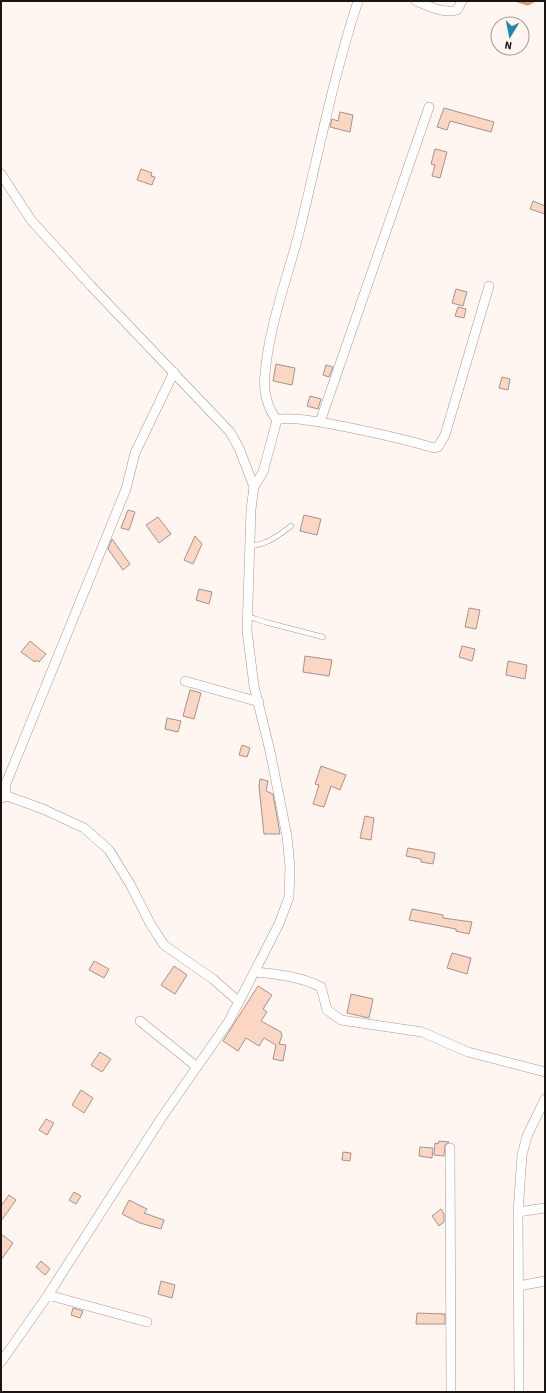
<svg xmlns="http://www.w3.org/2000/svg" width="546" height="1393" font-family="'Source Sans 3',sans-serif">
  <style>
    .lines { fill: none; stroke-linecap: round; stroke-linejoin: round }
    .stream { stroke: #ed9665; stroke-width: 3 }
    .building { fill: #fbd6c2; stroke: #a2948d }
    .lane-casing { stroke: #a79992; stroke-width: 5.5 }
    .street-casing { stroke: #a79992; stroke-width: 10 }
    .lane { stroke: #fff; stroke-width: 4.5 }
    .street { stroke: #fff; stroke-width: 9 }
  </style>
  <rect width="100%" height="100%" fill="#fff6f1"/>
  <g class="lines">
    <path class="stream" d="M518,1L528,4L534,1"/>
  </g>
  <path class="building" d="M444,108L494,122L491,132L450,121L447,130L437,127Z
    M340,112L353,115L350,132L330,127L332,119L338,121Z
    M435,149L447,152L440,178L432,176L435,165L431,164Z
    M141,169L152,173L151,176L155,177L152,185L137,180Z
    M533,201L545,206V214L530,209Z
    M456,289L467,292L463,306L452,303Z
    M458,307L466,309L464,318L455,316Z
    M276,364L295,368L292,385L273,381Z
    M326,365L333,367L329,377L323,375Z
    M502,377L510,379L508,390L499,388Z
    M310,396L321,399L318,409L307,406Z
    M128,510L135,512L129,530L121,528Z
    M304,515L321,519L317,535L300,531Z
    M158,517L171,534L159,543L146,525Z
    M195,536L202,544L193,564L184,560Z
    M112,539L130,564L123,570L108,549Z
    M199,589L212,592L209,604L196,600Z
    M469,608L480,610L476,629L465,627Z
    M30,641L46,654L39,662L36,660L35,662L21,652Z
    M462,646L475,649L472,661L459,657Z
    M305,656L332,660L329,676L303,672Z
    M508,661L527,665L525,679L506,675Z
    M190,690L201,693L194,719L183,716Z
    M167,718L181,721L178,732L165,729Z
    M242,745L250,748L247,757L239,755Z
    M321,766L346,775L340,790L331,786L324,807L313,804L319,785L315,784Z
    M260,779L268,781L266,791L273,794L280,834H264L259,786Z
    M365,816L374,818L371,840L360,838Z
    M408,848L435,853L433,864L421,862V859L406,856Z
    M412,909L443,915V918L472,922L469,934L456,931V929L409,920Z
    M452,953L471,958L467,974L447,968Z
    M94,961L109,969L104,978L89,970Z
    M174,966L187,975L175,994L161,985Z
    M258,986L272,995L263,1009L267,1012L261,1021L281,1032L282,1036L279,1044L286,1045L283,1061L273,1059L276,1045L264,1038L259,1046L246,1038L238,1051L223,1041Z
    M351,994L373,999L369,1018L347,1013Z
    M100,1052L111,1059L102,1072L91,1065Z
    M81,1090L93,1098L84,1113L72,1105Z
    M46,1119L54,1123L47,1135L39,1130Z
    M439,1141L449,1142L445,1145L444,1156L434,1155L435,1143L438,1144Z
    M420,1147L433,1148L432,1158L419,1156Z
    M343,1152L351,1153L350,1161L342,1160Z
    M74,1192L81,1196L76,1204L69,1200Z
    M9,1195L16,1200L1,1221V1206Z
    M129,1200L147,1209L144,1213L164,1220L161,1229L140,1223L122,1214Z
    M441,1209L444,1214V1222L439,1226L432,1216Z
    M1,1234L13,1243L1,1260Z
    M41,1261L50,1269L45,1275L36,1267Z
    M161,1281L175,1285L172,1298L158,1294Z
    M73,1308L83,1311L80,1318L71,1315Z
    M417,1313L445,1314V1324H416Z"/>
  <g class="lines">
    <defs>
      <path id="lane" d="M250,546C266,545 278,536 291,526
        M247,616L265,622L323,637"/>
      <path id="street" d="M416,1C429,6 443,14 457,10L462,1
        M1,174L31,220L91,286L230,432L239,448L254,487L251,509L247,631L254,686L270,751L287,836L290,867L289,897L279,924L229,1021L162,1117L48,1295L1,1362
        M277,420C267,408 263,390 265,374C269,326 287,279 299,233C318,156 333,77 358,1
        M277,420C294,412 411,441 434,448L438,447L445,435L489,286
        M320,422L429,107
        M254,487L263,472L277,420
        M185,681L259,702
        M7,796L5,786L126,489L135,453L174,372
        M1,798L7,796L43,809L84,828L109,850L130,884L151,925L164,945L213,979L239,1002
        M255,972C277,974 302,977 321,987L327,1010L341,1020L422,1032L468,1052L545,1072
        M140,1021L197,1067
        M450,1148L451,1392
        M518,1212L545,1208
        M519,1286L545,1281
        M48,1295L147,1322
        M519,1392L518,1212L522,1155L527,1136L545,1099"/>
    </defs>
    <use href="#lane" class="lane-casing"/>
    <use href="#street" class="street-casing"/>
    <use href="#lane" class="lane"/>
    <use href="#street" class="street"/>
  </g>
  <rect width="546" height="1393" fill="none" stroke="#1a1513" stroke-width="4"/>
  <g transform="translate(510 36) rotate(190)"><circle r="19" fill="#fff6f1" stroke="#a39c98"/>
  <path d="M0-3L7 15L0 10L-7 15Z" fill="#1f88b0"/>
  <text y="-6" font-size="11" font-weight="bold" text-anchor="middle" fill="#1a1513">N</text>
  </g>
</svg>
